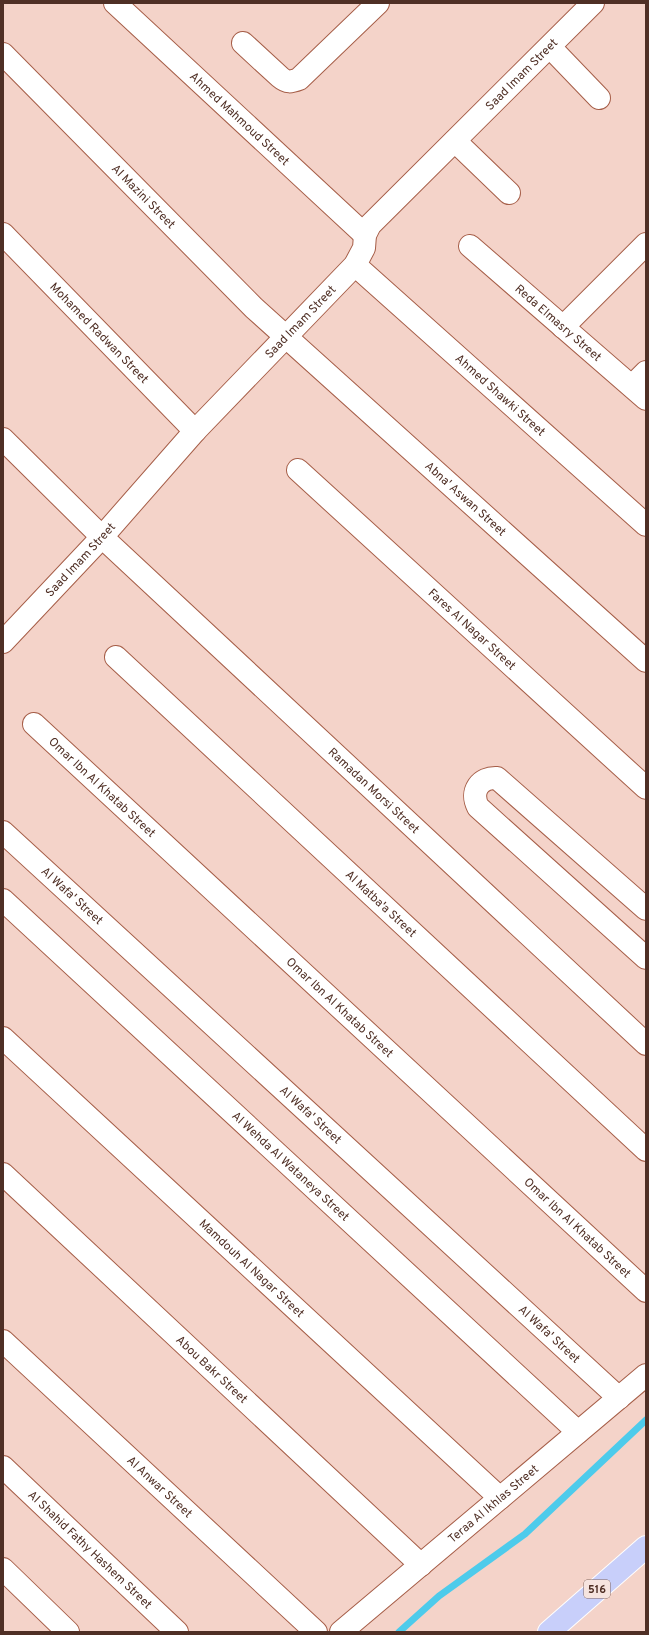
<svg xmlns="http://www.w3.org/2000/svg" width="649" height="1635" font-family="Overpass,sans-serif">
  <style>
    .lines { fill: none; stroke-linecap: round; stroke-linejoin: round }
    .stream { stroke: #4dcbeb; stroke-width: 7 }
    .minor-casing { stroke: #a65e48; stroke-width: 24 }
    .highway-casing { stroke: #fff; stroke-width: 24 }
    .minor { stroke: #fff; stroke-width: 22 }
    .highway { stroke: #c8cffa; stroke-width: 22 }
    .labels { text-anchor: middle; stroke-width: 3.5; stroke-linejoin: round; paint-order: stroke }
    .shield { fill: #f6e4df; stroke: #81655d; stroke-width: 1 }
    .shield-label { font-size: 11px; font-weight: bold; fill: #4f2f25 }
    .street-label { font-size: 12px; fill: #4f2f25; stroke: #f6e4df }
  </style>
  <rect width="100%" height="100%" fill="#f4d3c9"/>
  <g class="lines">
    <path class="stream" d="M399,1632L439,1596L525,1534L646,1420"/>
    <defs>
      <g id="minor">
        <path id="s1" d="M115,3L365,235"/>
        <path d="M243,43L280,77C287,83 291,82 299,79L378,3"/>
        <path d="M550,47L599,98"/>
        <path id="s2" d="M3,54L254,308L646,661"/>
        <path d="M455,141L509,193"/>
        <path id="s3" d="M3,234L195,431"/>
        <path id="s4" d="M470,246L646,399"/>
        <path id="s5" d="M355,265L646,525"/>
        <path d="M563,327L646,244"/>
        <path d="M632,386L646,372"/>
        <path id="s6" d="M3,439L102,537L646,1044"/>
        <path id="s7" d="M298,470L646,788"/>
        <path id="s8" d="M3,642L102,537L195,431L355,265L364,248L365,235L370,225L593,3"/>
        <path id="s9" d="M116,657L646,1150"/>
        <path id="s10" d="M34,724L646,1291"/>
        <path id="s11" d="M3,832L619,1398"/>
        <path id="s12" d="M3,900L578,1432"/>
        <path d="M646,909L497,778C480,777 470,791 478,807L646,958"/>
        <path id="s13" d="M3,1038L500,1498"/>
        <path id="s14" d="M3,1174L421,1565"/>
        <path id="s15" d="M3,1341L316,1632"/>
        <path id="s16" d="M3,1467L177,1632"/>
        <path d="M3,1569L68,1632"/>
        <path id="s17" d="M341,1632L646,1375"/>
      </g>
      <path id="highway" d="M549,1632L646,1547"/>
    </defs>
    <use href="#minor" class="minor-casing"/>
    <use href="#highway" class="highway-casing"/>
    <use href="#minor" class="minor"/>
    <use href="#highway" class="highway"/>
  </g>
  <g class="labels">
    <rect class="shield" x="584" y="1580" width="26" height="18" rx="3"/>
    <g class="shield-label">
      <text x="597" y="1593">516</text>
    </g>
    <g class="street-label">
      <text dy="4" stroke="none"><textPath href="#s8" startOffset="773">Saad Imam Street</textPath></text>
      <text dy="4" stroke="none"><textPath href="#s1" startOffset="170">Ahmed Mahmoud Street</textPath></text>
      <text dy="4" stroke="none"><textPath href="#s2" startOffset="200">Al Mazini Street</textPath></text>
      <text dy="4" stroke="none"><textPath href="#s8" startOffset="437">Saad Imam Street</textPath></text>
      <text dy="4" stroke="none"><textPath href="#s4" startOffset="117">Reda Elmasry Street</textPath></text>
      <text dy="4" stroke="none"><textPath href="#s3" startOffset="138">Mohamed Radwan Street</textPath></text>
      <text dy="4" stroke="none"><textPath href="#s5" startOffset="195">Ahmed Shawki Street</textPath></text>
      <text dy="4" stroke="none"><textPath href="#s2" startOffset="642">Abna' Aswan Street</textPath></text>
      <text dy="4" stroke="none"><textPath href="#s8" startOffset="113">Saad Imam Street</textPath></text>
      <text dy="4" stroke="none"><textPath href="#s7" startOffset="236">Fares Al Nagar Street</textPath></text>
      <text dy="4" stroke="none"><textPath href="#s10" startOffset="93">Omar Ibn Al Khatab Street</textPath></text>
      <text dy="4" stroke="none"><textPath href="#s6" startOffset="511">Ramadan Morsi Street</textPath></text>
      <text dy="4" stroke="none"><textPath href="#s11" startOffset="94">Al Wafa' Street</textPath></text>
      <text dy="4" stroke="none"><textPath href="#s9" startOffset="362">Al Matba'a Street</textPath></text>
      <text dy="4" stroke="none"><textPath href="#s10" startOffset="417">Omar Ibn Al Khatab Street</textPath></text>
      <text dy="4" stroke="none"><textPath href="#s11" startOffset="418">Al Wafa' Street</textPath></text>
      <text dy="4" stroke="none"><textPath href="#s12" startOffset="392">Al Wehda Al Wataneya Street</textPath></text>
      <text dy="4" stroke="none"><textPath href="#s10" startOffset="741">Omar Ibn Al Khatab Street</textPath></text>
      <text dy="4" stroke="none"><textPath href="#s13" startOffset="339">Mamdouh Al Nagar Street</textPath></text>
      <text dy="4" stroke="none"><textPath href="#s11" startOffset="742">Al Wafa' Street</textPath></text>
      <text dy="4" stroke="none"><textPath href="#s14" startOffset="286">Abou Bakr Street</textPath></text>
      <text dy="4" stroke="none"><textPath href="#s15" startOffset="214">Al Anwar Street</textPath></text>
      <text dy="4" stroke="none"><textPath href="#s17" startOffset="199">Teraa Al Ikhlas Street</textPath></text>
      <text dy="4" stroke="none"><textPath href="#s16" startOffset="120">Al Shahid Fathy Hashem Street</textPath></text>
    </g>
  </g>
  <rect width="649" height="1635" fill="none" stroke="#4f2f25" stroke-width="8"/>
</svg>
